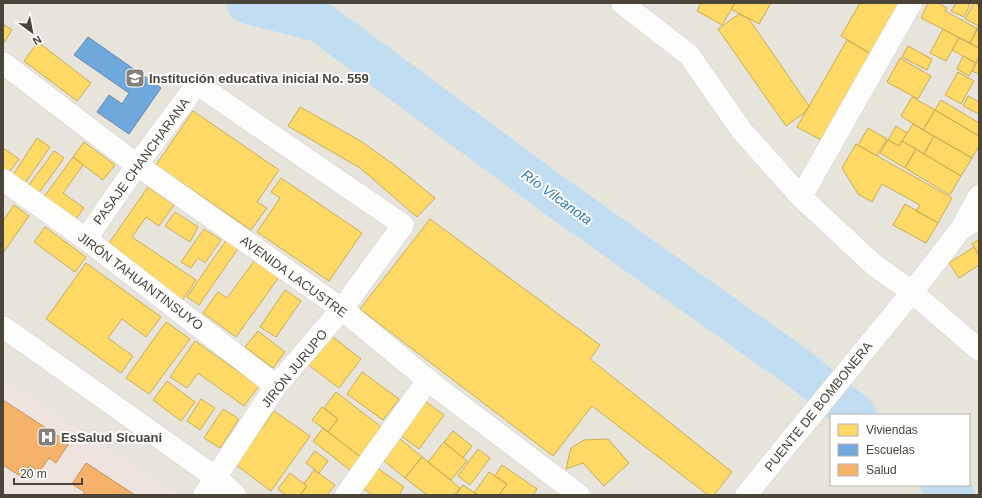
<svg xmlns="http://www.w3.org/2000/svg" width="982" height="498" font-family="Arial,sans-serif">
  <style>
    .residential { fill: #e7e4dc; fill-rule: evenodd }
    .medical { fill: #eee3df }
    .homes { fill: #ffd966; stroke: #c9ac58 }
    .schools { fill: #6fa8dc; stroke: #648aab }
    .health { fill: #f6b26b; stroke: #c3915c }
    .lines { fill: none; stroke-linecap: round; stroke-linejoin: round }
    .river { stroke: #c0ddf1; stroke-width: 41 }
    .minor-casing { stroke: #d2d0cb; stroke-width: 23 }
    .minor { stroke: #fdfdfc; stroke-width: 22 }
    .labels { text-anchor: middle; stroke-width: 4; stroke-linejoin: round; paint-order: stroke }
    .poi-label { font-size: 13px; font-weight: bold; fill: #4b4439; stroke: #fff; text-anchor: start }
    .street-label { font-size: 13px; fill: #4b4439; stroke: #fff }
    .water-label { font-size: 14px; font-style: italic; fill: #2e7ab2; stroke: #fff }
  </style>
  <rect width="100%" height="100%" fill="#f4f2ee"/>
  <path class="residential" d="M3,3H979V495H3ZM831,415H969V485H831Z"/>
  <path class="medical" d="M3,379L178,495H3Z"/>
  <path class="homes" d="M701,3H735L722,25L697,11Z
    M735,3H771L759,24L731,9Z
    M860,3H900L871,54L841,36Z
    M928,3H938L947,8L945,11L978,29L970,43L921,18Z
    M956,3H965L970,5L964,17L951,11Z
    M974,3L979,5V26L965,19Z
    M739,14L749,19L809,106L804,113L786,126L718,29Z
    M3,24L12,30L3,44Z
    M979,25V48L970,43Z
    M943,29L959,38L946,61L930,53Z
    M959,38L979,48V57L976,63L952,50Z
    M847,40L871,54L821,140L797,127Z
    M38,42L91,83L77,101L24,61Z
    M908,46L932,59L927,70L902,57Z
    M963,56L976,63L969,76L957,69Z
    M979,57V74L972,71Z
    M900,58L931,76L918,99L887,82Z
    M958,72L974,81L961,104L945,95Z
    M968,96L979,102V114L963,106Z
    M912,97L935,110L923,130L901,116Z
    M941,100L979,123V136L935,110Z
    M300,107L359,140L393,164L435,198L417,217L360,168L288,126Z
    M935,110L979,136V146L972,158L923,130Z
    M193,111L279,170L257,202L267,208L251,230L156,165Z
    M913,124L934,136L924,154L902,141Z
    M896,126L907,133L899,146L888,140Z
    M868,128L887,139L877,156L858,145Z
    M934,136L972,158L961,176L924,154Z
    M37,138L50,147L23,186L11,178Z
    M888,140L899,146L902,141L916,149L905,168L880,153Z
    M84,142L115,165L103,180L73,157Z
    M856,144L952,198L938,223L916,211L920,205L882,184L872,202L858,194L842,168Z
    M3,148L19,159L5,178L3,176Z
    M916,149L961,176L950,195L905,168Z
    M54,151L64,158L36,197L26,189Z
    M73,157L83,165L63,193L84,208L73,223L41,201Z
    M281,178L362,233L329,281L257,232L280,198L271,192Z
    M148,187L174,205L159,226L146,217L132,237L196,280L182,301L105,249Z
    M905,204L938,223L926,243L893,225Z
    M14,205L29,216L3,253V221Z
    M175,212L198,227L190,242L165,226Z
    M430,219L600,345L590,359L732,472L714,495H708L592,406L553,456L360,309Z
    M45,227L86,257L75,272L34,242Z
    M204,229L221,240L205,263L198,258L191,268L181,262Z
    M227,239L239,247L199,305L187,297Z
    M979,239V255L972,244Z
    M974,247L979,255V265L959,278L949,263Z
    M255,260L279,277L236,337L203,313L218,292L227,298Z
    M86,263L161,317L146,337L122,319L108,338L133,356L121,373L46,319Z
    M285,290L301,301L276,337L260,327Z
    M166,322L190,339L149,394L126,378Z
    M258,331L285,352L273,368L245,347Z
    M329,334L361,359L339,388L306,363Z
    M195,341L259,386L244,406L198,373L187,388L170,377Z
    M362,372L399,399L383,420L347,394Z
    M167,381L195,402L181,421L153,400Z
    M336,392L384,429L362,458L328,432L338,419L324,408Z
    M201,399L215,408L200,430L187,421Z
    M425,401L444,415L419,449L400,435Z
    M322,407L338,419L328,432L312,420Z
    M223,409L239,419L220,448L204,438Z
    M274,411L310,436L271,491L236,465Z
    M323,428L362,458L351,471L313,441Z
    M453,431L472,446L463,458L444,442Z
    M399,438L422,457L405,478L382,459Z
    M608,439L629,463L604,486L583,463L566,469L571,448L584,440Z
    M444,442L467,461L451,480L428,462Z
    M478,449L490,458L470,485L458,476Z
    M315,451L328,461L319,473L306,463Z
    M422,457L460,488L454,495H427L405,478Z
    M502,465L537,489L533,495H499L507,484L495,476Z
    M376,467L404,487L399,495H373L361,487Z
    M314,470L335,485L327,495H300L307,486L304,484Z
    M489,472L507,484L499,495H478L474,493Z
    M290,473L307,486L300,495H286L278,489Z
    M463,485L478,495H456Z"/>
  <path class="schools" d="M88,37L161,88L129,134L97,112L109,95L122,104L129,93L74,55Z"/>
  <path class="health" d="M3,400L69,443L56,463L49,458L39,472L30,465L22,477L3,465Z
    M86,463L135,495H82L85,492L72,484Z"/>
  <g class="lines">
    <path class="river" d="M247,3L320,22L548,191L801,370L856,415
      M941,485L954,495"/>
    <defs>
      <path id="minor" d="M622,3L689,55L742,131L801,197L874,265L912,292L979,350
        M3,63L137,165L342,309L435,386L579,495
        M3,180L86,239L276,386
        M801,197L911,3
        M961,229L979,196
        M86,239L137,165L197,84L403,225L342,309L276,386L204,495
        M3,327L215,477L235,495
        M346,495L428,380
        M746,495L912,292L961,229L979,218"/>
    </defs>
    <use href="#minor" class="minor-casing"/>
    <use href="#minor" class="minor"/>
  </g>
  <defs>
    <symbol id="school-square" viewBox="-11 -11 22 22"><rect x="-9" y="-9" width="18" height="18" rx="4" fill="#868178" stroke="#fff"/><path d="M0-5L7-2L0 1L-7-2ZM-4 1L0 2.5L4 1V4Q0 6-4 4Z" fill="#fff"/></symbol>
    <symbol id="hospital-square" viewBox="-11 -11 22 22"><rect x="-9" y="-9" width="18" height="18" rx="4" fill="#868178" stroke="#fff"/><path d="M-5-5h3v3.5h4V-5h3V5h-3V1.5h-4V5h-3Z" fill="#fff"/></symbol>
  </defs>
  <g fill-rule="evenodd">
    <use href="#school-square" x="124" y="67" width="22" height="22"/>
    <use href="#hospital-square" x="36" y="426" width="22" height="22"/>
  </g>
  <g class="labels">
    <g class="poi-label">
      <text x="149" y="83">Institución educativa inicial No. 559</text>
      <text x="61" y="442">EsSalud Sicuani</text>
    </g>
    <g class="street-label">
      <text transform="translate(141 161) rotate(-54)" y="5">PASAJE CHANCHARANA</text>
      <text transform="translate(294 276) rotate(36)" y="5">AVENIDA LACUSTRE</text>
      <text transform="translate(141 281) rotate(37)" y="5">JIRÓN TAHUANTINSUYO</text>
      <text transform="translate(294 368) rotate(-51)" y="5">JIRÓN JURUPO</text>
      <text transform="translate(818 406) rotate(-51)" y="5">PUENTE DE BOMBONERA</text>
    </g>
    <g class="water-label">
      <text transform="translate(557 197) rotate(36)" y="5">Río Vilcanota</text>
    </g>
  </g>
  <rect width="982" height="498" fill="none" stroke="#4b4439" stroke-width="8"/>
  <rect x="830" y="414" width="140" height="72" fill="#ffffff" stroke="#b7b4b0"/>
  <rect x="838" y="424" width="20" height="12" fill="#ffd966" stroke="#b7b4b0"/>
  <text x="866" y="434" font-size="12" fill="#4b4439">Viviendas</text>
  <rect x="838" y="444" width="20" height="12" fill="#6fa8dc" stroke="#b7b4b0"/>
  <text x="866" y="454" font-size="12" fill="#4b4439">Escuelas</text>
  <rect x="838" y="464" width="20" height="12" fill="#f6b26b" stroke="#b7b4b0"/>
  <text x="866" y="474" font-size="12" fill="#4b4439">Salud</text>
  <g transform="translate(32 32) rotate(148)" stroke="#ffffff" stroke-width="3" paint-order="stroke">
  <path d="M0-3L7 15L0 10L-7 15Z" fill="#4b4439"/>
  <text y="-6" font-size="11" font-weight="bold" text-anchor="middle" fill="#4b4439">N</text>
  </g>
  <path d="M14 478v6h68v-6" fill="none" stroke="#4b4439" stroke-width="2"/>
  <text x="20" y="478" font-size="12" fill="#4b4439" stroke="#ffffff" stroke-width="3" paint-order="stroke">20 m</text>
</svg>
